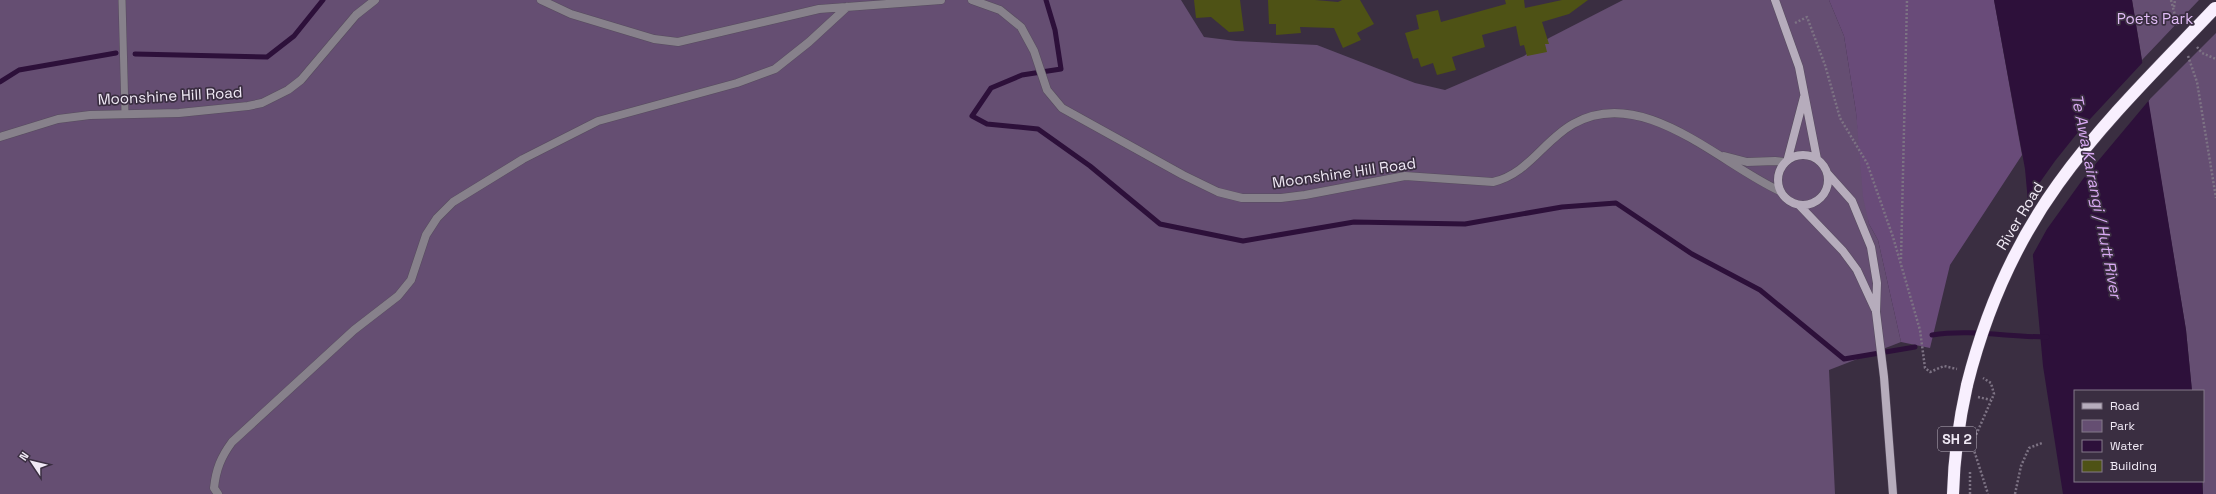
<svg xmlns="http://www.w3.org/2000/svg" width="2216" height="494" font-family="'Space Grotesk',sans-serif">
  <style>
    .green { fill: #654e72 }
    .forest { fill: #694b79 }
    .water { fill: #2d103a }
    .pier { fill: #3a2e41 }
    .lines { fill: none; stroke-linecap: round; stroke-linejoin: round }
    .stream { stroke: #2d103a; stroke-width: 5 }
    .building { fill: #4e5215 }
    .lane-casing { stroke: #574c5e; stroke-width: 8 }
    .street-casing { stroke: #574c5e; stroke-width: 9 }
    .secondary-casing { stroke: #574c5e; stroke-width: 9 }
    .highway-casing { stroke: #574c5e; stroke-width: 13 }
    .path { stroke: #7d7384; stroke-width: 2.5; stroke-dasharray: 2 2; stroke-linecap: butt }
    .lane { stroke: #87818b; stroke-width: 7 }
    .street { stroke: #87818b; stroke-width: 8 }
    .secondary { stroke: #b6acbc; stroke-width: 8 }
    .highway { stroke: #f8effe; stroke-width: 12 }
    .highway-bridge-casing { stroke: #574c5e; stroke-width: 13; stroke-linecap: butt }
    .highway-bridge { stroke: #f8effe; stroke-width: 12 }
    .labels { text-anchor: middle; stroke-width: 3.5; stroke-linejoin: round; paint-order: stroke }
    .shield { fill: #3a2e41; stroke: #b9b1bf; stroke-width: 1 }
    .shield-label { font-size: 14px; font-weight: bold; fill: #f0e9f5 }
    .park-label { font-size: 15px; fill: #e1bcf6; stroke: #3a2e41 }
    .street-label { font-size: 15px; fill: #f0e9f5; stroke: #3a2e41 }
    .water-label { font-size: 16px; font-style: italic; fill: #d9aaf3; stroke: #3a2e41 }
  </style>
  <rect width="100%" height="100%" fill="#3a2e41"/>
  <path class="green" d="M0,0H1181L1204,37L1236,41L1317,45L1415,83L1445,90L1524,56L1549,38L1623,0H1829L1844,36L1856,112L1869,224L1878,240L1901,342L1829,370L1835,494H0Z
    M2132,0H2199L2142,60Z
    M2216,33V494H2203V391H2192L2186,330L2148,101Z"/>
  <path class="forest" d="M1829,0H1994L2022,155L1950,265L1930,348L1901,342L1878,240L1869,224L1863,197L1856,112L1844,36Z"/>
  <path class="water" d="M1994,0H2132L2186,330L2192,391H2075V481H2202L2203,494H2063L2043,366L2025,169Z"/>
  <path class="pier" d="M2144,61L2150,99L2083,179L2047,229L2031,258L2026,202L2055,161L2079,131Z"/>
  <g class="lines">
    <path class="stream" d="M1046,0L1055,30L1061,69L1022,75L991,88L972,116L987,124L1038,129L1090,166L1160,224L1243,241L1354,222L1465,224L1562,207L1616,203L1692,254L1760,290L1844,359L1915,347
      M135,54L267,57L294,36L323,0
      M0,82L19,70L116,53
      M1932,335C1970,329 2009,337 2047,337"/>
  </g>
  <path class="building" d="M1194,0H1240L1244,31L1229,32L1211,17L1196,18Z
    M1268,0H1315L1338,2L1342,0H1360L1374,24L1357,33L1361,40L1343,48L1334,28L1300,27L1301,33L1276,35V24H1269Z
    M1505,0H1524L1525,8L1562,0H1588L1569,14L1542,22L1549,44H1545L1547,52L1527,56L1524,45L1520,46L1516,26L1482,35L1485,47L1452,57L1456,70L1437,75L1433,63L1421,67L1418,58L1413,59L1405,33L1419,29L1416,15L1438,10L1441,22L1506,4Z"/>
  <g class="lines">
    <defs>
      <path id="lane" d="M122,0L125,113"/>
      <path id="street" d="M541,0L571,14L654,39L678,42L819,9L941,0
        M972,0L1000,10L1021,27L1034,51L1047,90L1062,108L1183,175L1218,192L1242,198H1281L1305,195L1405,176L1493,182C1528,174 1543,141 1573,124C1643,84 1720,164 1780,191
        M0,137L58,119L90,115L179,113L248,106L262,103L288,90L301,80L356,15L375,0
        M1724,156L1747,162L1775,161L1784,162
        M218,494L214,488C216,469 221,457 232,442L354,330L398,296L411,280L426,235L437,218L453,202L523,159L598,121L737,83L775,69L809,42L847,7"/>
      <path id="secondary" d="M1775,0L1799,67L1817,159
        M1778 180a25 25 0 1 1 50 0a25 25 0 1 1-50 0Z
        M1788,158L1804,97
        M1827,173L1852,201L1871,247L1877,283L1876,312L1884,377L1893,494
        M1800,206L1843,251L1857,270L1875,309"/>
      <path id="highway" d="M1953,494C1954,457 1959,421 1967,385"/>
    </defs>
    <use href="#lane" class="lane-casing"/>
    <use href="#street" class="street-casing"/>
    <use href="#secondary" class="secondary-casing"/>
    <use href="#highway" class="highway-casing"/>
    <path class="path" d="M2171,0L2178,27
      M2174,7L2175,0
      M1795,23L1807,17L1825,65L1840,118L1867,163L1893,237L1920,330L1925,368L1930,372L1944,366L1957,369
      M2197,47L2202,53L2216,59
      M2188,56L2197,82L2216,198
      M1901,259L1907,0
      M1978,397L1991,400
      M1973,442L1994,394L1991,383L1983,378
      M1972,444L1988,494
      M1970,494V471
      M2015,494L2021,466L2029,448L2042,443"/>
    <use href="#lane" class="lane"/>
    <use href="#street" class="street"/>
    <use href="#secondary" class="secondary"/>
    <use href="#highway" class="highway"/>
    <defs>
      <path id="highway-bridge" d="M1967,385C1985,313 2014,245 2058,184C2104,120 2161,65 2215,8"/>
    </defs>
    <use href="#highway-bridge" class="highway-bridge-casing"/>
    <use href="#highway-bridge" class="highway-bridge"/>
  </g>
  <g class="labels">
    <rect class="shield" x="1938" y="427" width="38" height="24" rx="3"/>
    <g class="shield-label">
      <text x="1957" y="444">SH 2</text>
    </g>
    <g class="park-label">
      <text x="2155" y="24">Poets Park</text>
    </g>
    <g class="street-label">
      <text transform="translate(170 96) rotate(-3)" y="5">Moonshine Hill Road</text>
      <text transform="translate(1344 173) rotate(-8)" y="5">Moonshine Hill Road</text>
      <text transform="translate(2020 216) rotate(-59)" y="5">River Road</text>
    </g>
    <g class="water-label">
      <text transform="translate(2097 196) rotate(79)" y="6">Te Awa Kairangi / Hutt River</text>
    </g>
  </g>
  <rect x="2074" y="390" width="130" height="92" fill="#3a2e41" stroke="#837989"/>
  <rect x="2082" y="403" width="20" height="6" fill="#b6acbc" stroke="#837989"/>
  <text x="2110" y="410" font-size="12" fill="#f0e9f5">Road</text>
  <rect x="2082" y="420" width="20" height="12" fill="#654e72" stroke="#837989"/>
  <text x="2110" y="430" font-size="12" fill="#f0e9f5">Park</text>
  <rect x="2082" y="440" width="20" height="12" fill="#2d103a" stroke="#837989"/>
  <text x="2110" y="450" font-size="12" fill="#f0e9f5">Water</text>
  <rect x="2082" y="460" width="20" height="12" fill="#4e5215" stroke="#837989"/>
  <text x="2110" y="470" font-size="12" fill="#f0e9f5">Building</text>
  <g transform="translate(32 462) rotate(305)" stroke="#3a2e41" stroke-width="3" paint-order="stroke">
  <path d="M0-3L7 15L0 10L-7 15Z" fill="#f0e9f5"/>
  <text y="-6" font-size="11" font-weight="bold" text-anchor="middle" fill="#f0e9f5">N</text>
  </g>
</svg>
